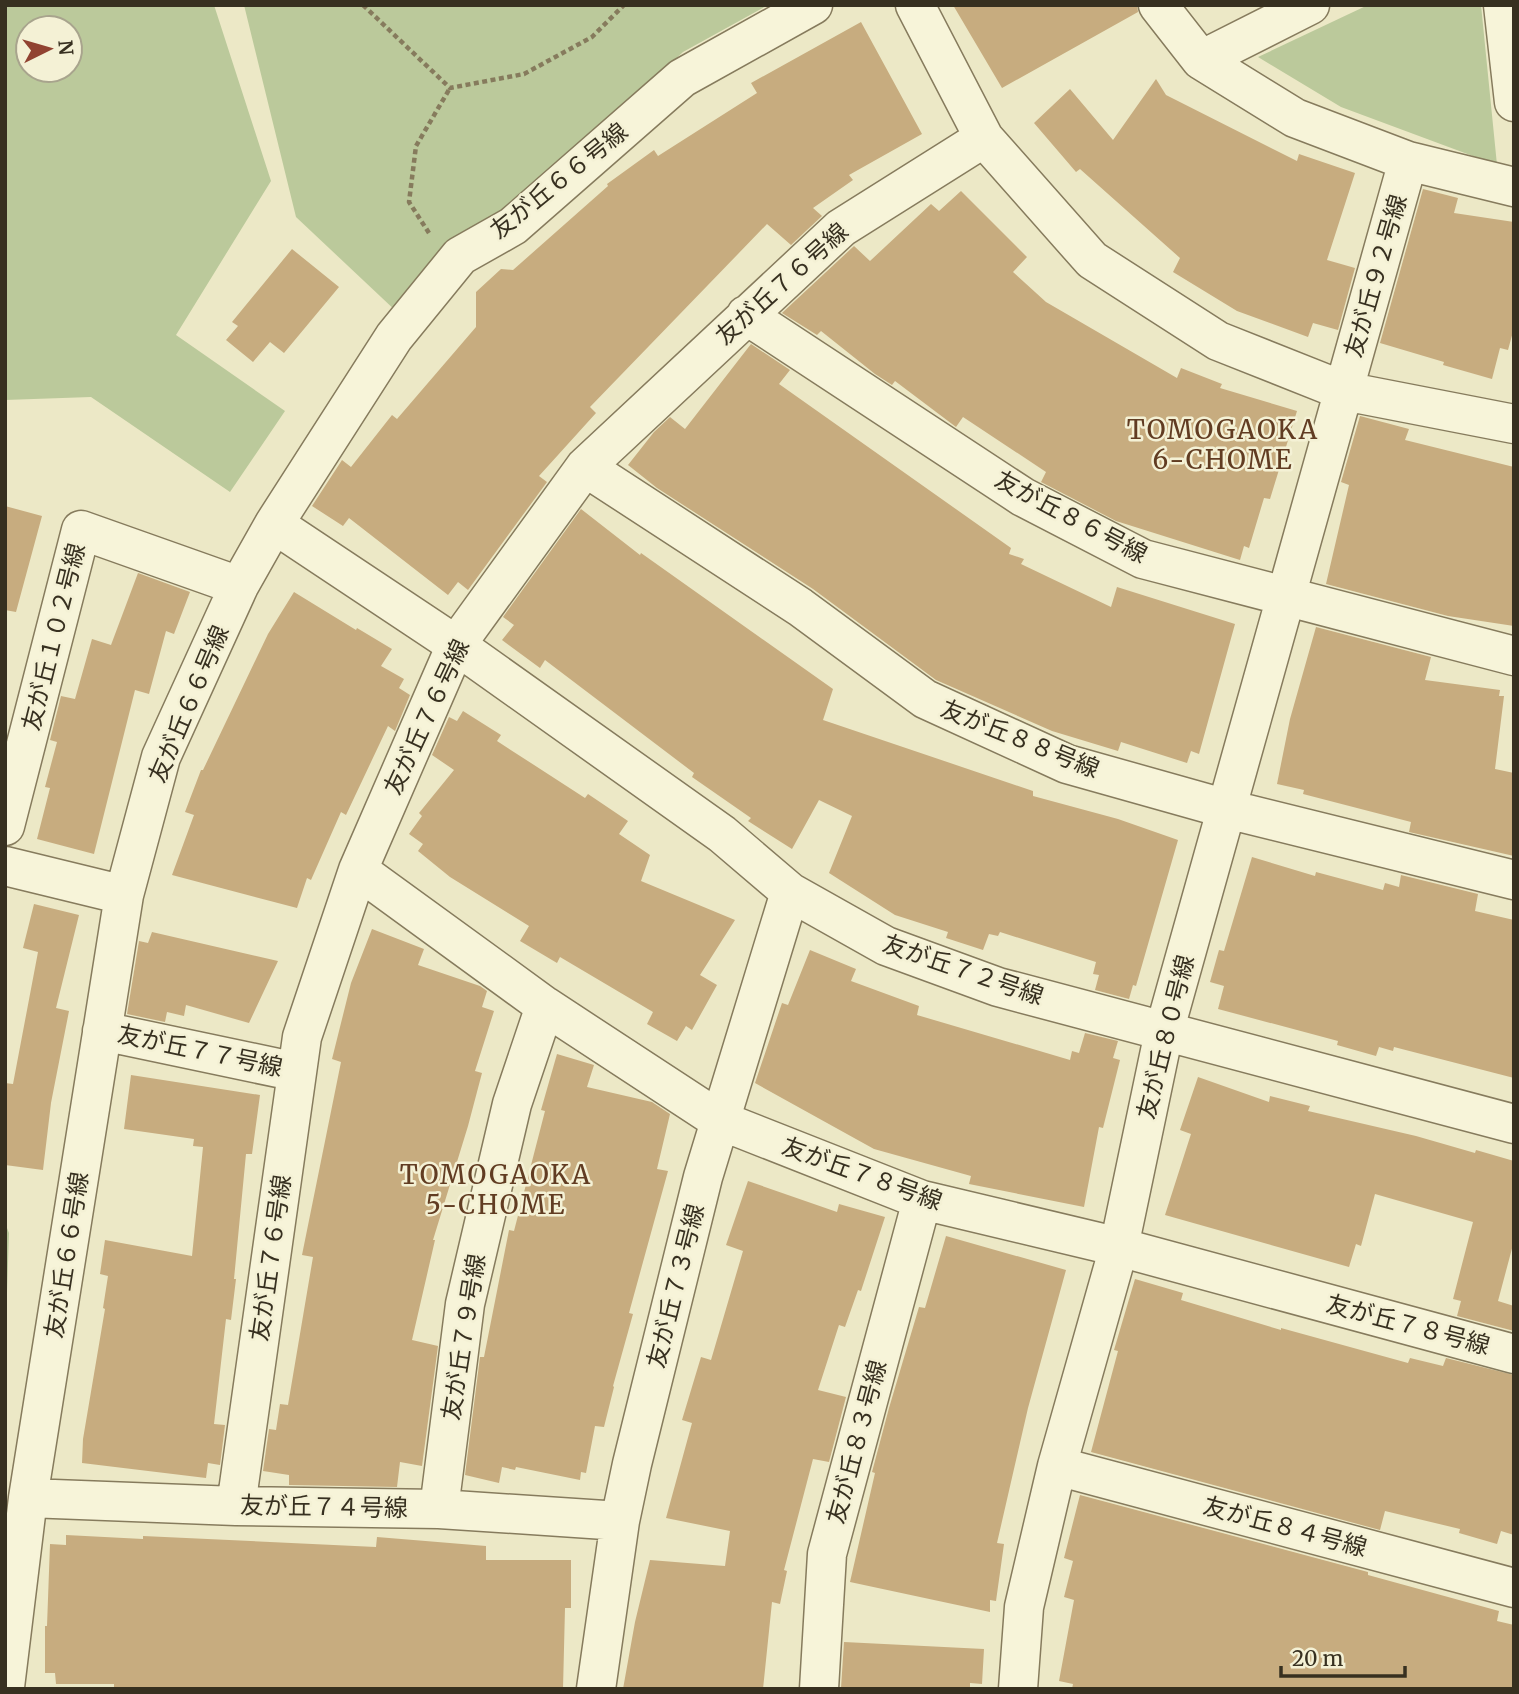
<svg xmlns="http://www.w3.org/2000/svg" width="1519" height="1694" font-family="Merriweather,'Noto Sans JP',serif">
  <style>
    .green { fill: #bbc99b; fill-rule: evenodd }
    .building { fill: #c7ac7f }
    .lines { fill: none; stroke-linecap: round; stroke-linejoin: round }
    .street-casing { stroke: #867b5d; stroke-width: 41 }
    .path { stroke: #867b5d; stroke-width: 4.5; stroke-dasharray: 5 3.5; stroke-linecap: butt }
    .street { stroke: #f7f4d9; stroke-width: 38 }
    .labels { text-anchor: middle; stroke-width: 5; stroke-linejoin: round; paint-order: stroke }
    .street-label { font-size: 24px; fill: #373020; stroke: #f4f1d5 }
    .neighbourhood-label { font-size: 26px; letter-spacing: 2px; fill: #613c22; stroke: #f4f1d5 }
  </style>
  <rect width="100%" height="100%" fill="#ece8c6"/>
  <path class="green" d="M5,5H214L271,181L176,335L285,411L230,492L91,397L5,400ZM28,28H70V70H28Z
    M244,5H768L683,52L398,313L296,217Z
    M1368,5H1481L1497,165L1341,107L1258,57Z
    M5,1223L9,1233L5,1352Z"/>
  <path class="building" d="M953,5H1137L1138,12L1002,88Z
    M861,22L922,134L849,175L853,180L813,208L822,216L791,245L767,224L590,407L596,413L539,476L547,482L468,590L458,582L448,595L349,518L343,526L312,506L342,460L351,467L392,415L397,419L476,327V292L501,269L513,270L608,186L607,184L654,150L658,156L757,93L751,83Z
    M1156,79L1166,95L1297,161L1299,154L1355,173L1327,260L1355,268L1338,330L1313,323L1308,337L1237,311L1173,272L1180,258L1080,169L1076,172L1034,123L1070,89L1113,140Z
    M1423,189L1458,198L1454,213L1514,222V328L1508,350L1500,348L1492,379L1443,365L1444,362L1380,343Z
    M961,191L1027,257L1013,272L1046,302L1177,378L1181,368L1222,384L1220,388L1297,411L1270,499L1264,498L1249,548L1244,546L1240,560L1116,521L1041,482L1046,472L963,417L956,427L895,381L892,385L875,374L821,331L817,335L782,313L854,246L870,261L931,204L939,211Z
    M292,249L339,287L284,353L270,342L253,362L226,340L238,326L232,322Z
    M751,344L790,370L779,384L1011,548L1009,554L1024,559L1021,564L1111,607L1117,587L1235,624L1199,754L1191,751L1187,763L1121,742L1118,751L1052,731L936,680L813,589L657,488L628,465L654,432L670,417L685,429Z
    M1360,416L1409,429L1405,440L1514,467V626L1448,616L1326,584L1349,485L1341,482Z
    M5,506L42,516L16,612L5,610Z
    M581,509L640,555L641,553L833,689L823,720L1033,791V796L1118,819L1178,840L1136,986L1133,985L1129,999L1095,990L1099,975L1093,974L1096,962L1000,932L998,936L989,934L983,950L946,938L948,932L895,915L829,873L852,816L819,800L792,849L748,821L751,818L692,777L694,773L545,660L540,668L502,640L514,625L503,617Z
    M138,573L190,592L174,634L166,631L149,694L135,690L94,854L37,839L50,788L45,787L57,742L50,740L61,696L75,699L92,639L111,645Z
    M294,592L356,630L357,628L392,649L381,666L404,679L399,688L410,695L395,731L388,726L346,815L341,812L311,880L307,878L297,908L172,875L194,815L185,812L201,770H203L268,634Z
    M1316,627L1431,657L1425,680L1500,690L1499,696H1504L1495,769L1514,773V856L1409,832L1411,822L1303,794L1304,790L1277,784L1290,719Z
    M463,711L501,735L497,741L585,798L588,794L628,821L619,834L650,855L641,881L735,920L700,975L717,985L692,1030L686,1026L677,1041L647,1024L653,1012L560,957L557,963L520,941L529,926L450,877L418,851L423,844L409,834L422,816L419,813L454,770L432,755L449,717L457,721Z
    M1252,857L1315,876L1316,872L1383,890L1385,883L1399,887L1401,875L1478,894L1475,911L1514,920V1078L1394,1047L1393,1051L1379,1047L1376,1056L1337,1045L1338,1041L1218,1009L1224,986L1210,982L1219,950L1224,951Z
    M34,904L79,915L56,1008L69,1011L51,1103L43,1170L5,1165V1083L13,1084L38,952L23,948Z
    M372,929L424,949L418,965L480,986L487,991L482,1007L494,1011L475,1071L482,1073L468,1126L433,1240H435L412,1340L438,1346L422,1466L400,1462L397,1487L289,1485V1475L263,1471L269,1429L276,1430L280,1404L288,1405L313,1257L302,1255L341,1062L332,1059L351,983Z
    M152,932L278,961L249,1023L186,1005L184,1016L167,1012L165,1022L127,1014L139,941L148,943Z
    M810,950L856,969L851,981L919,1006L917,1015L1070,1060L1072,1051L1079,1053L1085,1033L1118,1041L1113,1058L1120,1060L1103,1128L1099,1127L1084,1207L969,1184L971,1176L874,1149L755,1083L782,1003L788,1005Z
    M557,1054L594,1065L587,1087L652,1102L670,1114L657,1169L668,1171L629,1313L633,1314L613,1386L614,1387L604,1427L595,1426L586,1473L581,1472L580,1480L516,1467L515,1470L502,1467L499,1483L465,1475L480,1357H484L509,1230L514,1231L545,1111L541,1110Z
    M131,1075L260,1095L252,1154H246L234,1279H236L231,1320L226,1319L214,1424L225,1425L220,1465L208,1463L206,1478L82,1463L83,1439L105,1309L103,1308L108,1276L100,1274L105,1240L192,1256L203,1147L193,1146L194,1139L124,1129Z
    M1198,1077L1269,1102L1270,1096L1310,1106L1308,1111L1416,1136L1475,1153L1476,1150L1514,1161V1241L1498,1301L1514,1306V1331L1457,1316L1461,1301L1453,1299L1473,1222L1375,1194L1361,1246L1356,1244L1349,1267L1165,1215L1191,1134L1180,1130Z
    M748,1181L837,1212L839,1204L885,1217L861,1291L858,1290L845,1327L839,1325L818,1390L846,1397L829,1462L813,1459L784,1570L787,1571L780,1604L772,1602L763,1689H623L635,1622L650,1560L725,1566L730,1531L666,1518L692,1423L682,1420L701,1357L711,1360L743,1251L726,1245Z
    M946,1236L1066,1270L1028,1408L997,1543L1004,1544L996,1601L990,1600V1612L850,1582L875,1473L872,1472L889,1408L919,1307L925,1308Z
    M1135,1279L1183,1293L1181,1300L1281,1330V1328L1408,1363L1410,1358L1443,1366L1446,1358L1514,1375V1535L1501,1531L1497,1544L1459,1533L1460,1529L1385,1511L1380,1530L1091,1452L1118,1351L1114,1350Z
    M1080,1495L1368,1572V1575L1499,1611L1497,1621L1514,1625V1689H1072L1073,1684L1059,1681L1074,1600L1064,1597L1073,1561L1064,1558Z
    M66,1535L143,1539V1536L376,1547L377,1537L486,1546V1560H571V1608H565L563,1689H114V1684H56L55,1673H45V1626H47L50,1544L66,1545Z
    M844,1642L984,1649L982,1684L970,1683V1689L841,1688Z"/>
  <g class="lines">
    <defs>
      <path id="street" d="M915,5L984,138L1092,260L1218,341L1344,391L1514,424
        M1158,5L1201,60L1295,118L1408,161L1514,187
        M1503,5L1514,102
        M1201,60L1310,5
        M746,315L1023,497L1143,559L1514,656
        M585,467L800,607L925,699L1067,764L1227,809L1514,880
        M274,524L456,645L722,834L790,892L886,946L998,987L1514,1124
        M5,826L81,530L239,586
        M5,866L124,895
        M358,870L545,1006L719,1120L922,1200L1119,1247L1514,1354
        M102,1031L297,1072
        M1057,1466L1514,1588
        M28,1498L236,1506L439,1509L620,1521
        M236,1506L302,1037L358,870L456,645L585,467L841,228L984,138
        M439,1509L465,1304L512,1104L545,1006
        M5,1687L28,1498L124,895L161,757L239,586L274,524L394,337L460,256L513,226L682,78L813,5
        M596,1689L620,1521L632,1464L703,1177L790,892
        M819,1689L827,1554L922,1200
        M1018,1689L1024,1607L1057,1466L1119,1247L1164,1032L1408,161"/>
    </defs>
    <use href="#street" class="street-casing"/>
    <path class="path" d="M363,5L450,88L524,74L592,37L624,5
      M429,233L409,202L416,146L450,88"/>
    <use href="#street" class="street"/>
  </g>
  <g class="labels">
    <g class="street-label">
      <text transform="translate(559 181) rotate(-39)" y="8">友が丘６６号線</text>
      <text transform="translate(1376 276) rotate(-74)" y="8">友が丘９２号線</text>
      <text transform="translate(782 284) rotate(-42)" y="8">友が丘７６号線</text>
      <text transform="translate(1071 517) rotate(28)" y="8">友が丘８６号線</text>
      <text transform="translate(54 637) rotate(-76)" y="8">友が丘１０２号線</text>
      <text transform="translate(189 704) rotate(-67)" y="8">友が丘６６号線</text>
      <text transform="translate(427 717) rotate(-65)" y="8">友が丘７６号線</text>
      <text transform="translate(1020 739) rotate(22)" y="8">友が丘８８号線</text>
      <text transform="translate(963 970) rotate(19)" y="8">友が丘７２号線</text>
      <text transform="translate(1166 1037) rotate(-76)" y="8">友が丘８０号線</text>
      <text transform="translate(200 1051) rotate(12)" y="8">友が丘７７号線</text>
      <text transform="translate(862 1174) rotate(20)" y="8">友が丘７８号線</text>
      <text transform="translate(67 1255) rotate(-81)" y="8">友が丘６６号線</text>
      <text transform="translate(271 1258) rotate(-82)" y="8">友が丘７６号線</text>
      <text transform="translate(676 1286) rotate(-76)" y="8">友が丘７３号線</text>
      <text transform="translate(1408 1325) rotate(15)" y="8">友が丘７８号線</text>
      <text transform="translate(464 1337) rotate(-81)" y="8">友が丘７９号線</text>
      <text transform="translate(857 1442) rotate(-75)" y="8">友が丘８３号線</text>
      <text transform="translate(324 1507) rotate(1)" y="8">友が丘７４号線</text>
      <text transform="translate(1285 1527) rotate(15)" y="8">友が丘８４号線</text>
    </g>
    <g class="neighbourhood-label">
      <text x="1223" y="439">TOMOGAOKA<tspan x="1223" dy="30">6-CHOME</tspan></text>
      <text x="496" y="1184">TOMOGAOKA<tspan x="496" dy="30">5-CHOME</tspan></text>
    </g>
  </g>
  <rect width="1519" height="1694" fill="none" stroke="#373020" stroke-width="14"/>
  <g transform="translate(49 49) rotate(85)"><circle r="33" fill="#f4f1d5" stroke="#a8a48d" stroke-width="2"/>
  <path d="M0-5L12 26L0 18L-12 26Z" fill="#914331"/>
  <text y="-10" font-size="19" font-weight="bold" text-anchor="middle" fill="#373020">N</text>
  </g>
  <path d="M1281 1666v10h124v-10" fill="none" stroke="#373020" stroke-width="3.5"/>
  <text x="1292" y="1666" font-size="21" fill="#373020" stroke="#f4f1d5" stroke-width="5" paint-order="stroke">20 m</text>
</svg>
